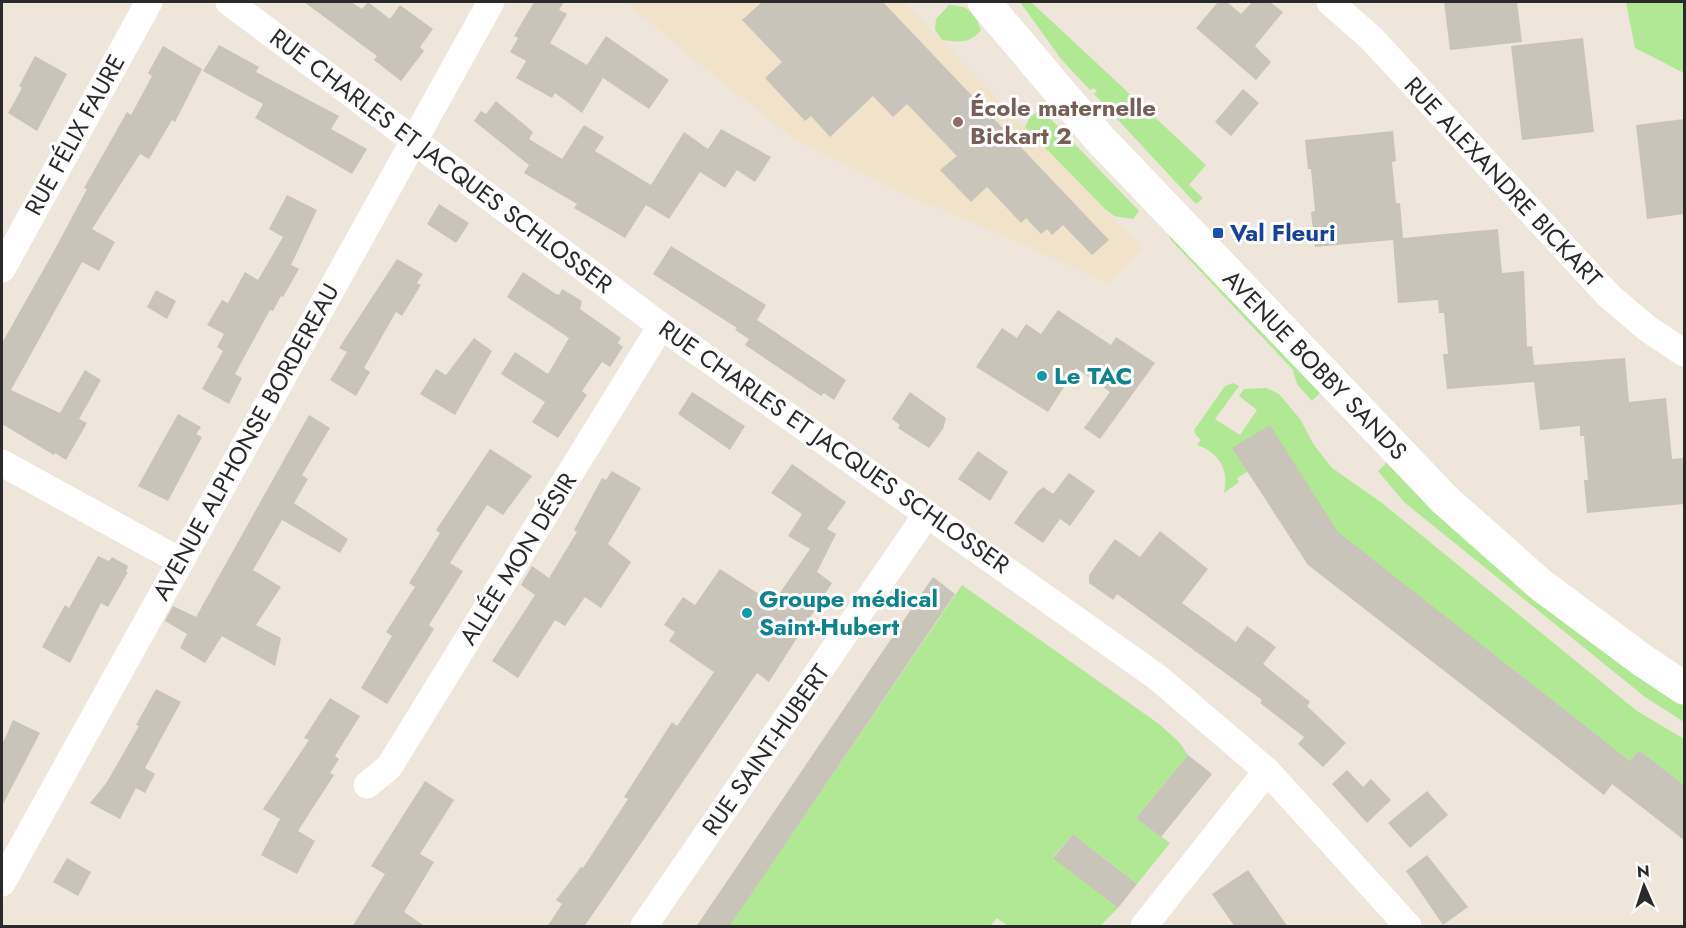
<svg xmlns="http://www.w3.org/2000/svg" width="1686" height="928" font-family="Jost,sans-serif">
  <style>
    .education { fill: #f0e3c9 }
    .green { fill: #b1e893 }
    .building { fill: #c8c4ba }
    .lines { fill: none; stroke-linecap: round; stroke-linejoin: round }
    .street { stroke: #fff; stroke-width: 27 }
    .secondary { stroke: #fff; stroke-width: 33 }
    .education-dot { fill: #8d6e63; stroke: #fff; stroke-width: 2 }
    .transit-dot { fill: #1a4fb4; stroke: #fff; stroke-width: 2 }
    .culture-dot { fill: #0f9aa8; stroke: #fff; stroke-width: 2 }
    .labels { text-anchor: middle; stroke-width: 6; stroke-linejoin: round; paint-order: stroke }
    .education-label { font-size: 24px; font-weight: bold; fill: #785e54; stroke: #fff; text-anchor: start }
    .street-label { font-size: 24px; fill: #2a2a2a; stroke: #fff }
    .transit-label { font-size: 24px; font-weight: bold; fill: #164399; stroke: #fff; text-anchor: start }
    .culture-label { font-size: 24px; font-weight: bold; fill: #0d838f; stroke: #fff; text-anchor: start }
  </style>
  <rect width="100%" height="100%" fill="#eee5db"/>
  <path class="education" d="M627,2H904L1138,244L1141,250L1108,283L992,230L906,195L796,140L693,59Z"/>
  <path class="green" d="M1020,2H1031L1206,165L1189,185L1203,198L1196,204L1094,94L1097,91L1094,88L1090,90L1061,59Z
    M1626,2H1684V73L1635,48Z
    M949,5C969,6 974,12 981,30C970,44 959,42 942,40L935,30L936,19Z
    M1040,112L1046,114L1139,211L1133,219L1114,216L1105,209L1025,127L1031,115Z
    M1168,234L1321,392L1312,401L1297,384L1293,370L1171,240Z
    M1233,383L1239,386L1215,419L1218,421L1240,435L1257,410L1239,396L1244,389L1266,388L1279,394L1300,419L1314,445L1332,468L1382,503L1637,711L1684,739V785L1639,750L1630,761L1338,533L1270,426L1247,472L1237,478L1239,482L1224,493C1229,470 1220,453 1197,445L1201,440L1196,435L1194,430L1225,386Z
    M1387,462L1684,705V722L1645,697L1404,502L1378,471Z
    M962,585L1159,724L1179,742L1188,755L1136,818L1170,843L1137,884L1073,834L1053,857L1118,908L1100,926H1008L997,918L990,926H729Z"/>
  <path class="building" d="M304,2H351L362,9L368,2L390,19L400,5L433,29L420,47L424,51L401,81L374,60L377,56Z
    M534,2H564L559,10L567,14L550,43L587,65L606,36L669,80L649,109L603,78L582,113L555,93L552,98L516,78L526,61L510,52L518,38L514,36Z
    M762,2H883L1109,240L1092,255L1063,225L1052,235L1047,229L1041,234L1026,218L1021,223L987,187L971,202L940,170L957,156L907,104L893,117L873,96L830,137L811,116L805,121L765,78L782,62L742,20Z
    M1218,2H1227L1241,14L1252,2H1270L1283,12L1255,46L1271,62L1256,80L1196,28Z
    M1444,2H1517L1522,42L1450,50Z
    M1583,38L1594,132L1522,140L1511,46Z
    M219,45L259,67L256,72L339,116L331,129L367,149L352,174L255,118L263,104L203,71Z
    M163,46L202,69L175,122L172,120L149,159L140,154L92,229L115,242L99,271L82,262L11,390L60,413L85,370L101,380L79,419L87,423L66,460L55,453L54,455L2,424V343L54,251L87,189L84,188L127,112L131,115L152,76L148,73Z
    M35,56L67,74L37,131L8,113L22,88L19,86Z
    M1243,89L1259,103L1231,136L1215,122Z
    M496,101L533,132L529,139L562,159L584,125L604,137L595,151L651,185L684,132L708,149L721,129L771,157L755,182L737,170L725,188L700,172L669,219L646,205L625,238L574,208L577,204L524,173L529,165L474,121L481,111L486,114Z
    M1684,119V214L1647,219L1636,125Z
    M1393,131L1396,161L1392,162L1396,203H1400L1403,238L1498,229L1502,273L1524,271L1527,347L1532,346L1534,365L1625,358L1629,402L1666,398L1672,459L1684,458V504L1587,513L1584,480H1588L1584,436H1580V426L1540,430L1534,382L1447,389L1443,354H1448L1444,313H1439L1438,300L1398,303L1393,240L1315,247L1311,212L1315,211L1311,169H1308L1305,140Z
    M287,195L317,210L291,265L299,269L283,297L281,296L273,311L270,310L235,374L242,378L229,404L202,389L223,351L217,347L224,334L207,325L222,300L228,303L245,272L258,280L283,237L269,229Z
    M439,204L469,223L456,243L427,224Z
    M671,246L766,305L757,320L846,380L834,400L824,393L821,396L745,345L749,339L735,330L737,328L653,274Z
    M397,259L423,274L417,283L421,285L402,316L396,312L364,368L370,372L356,396L330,380L347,352L339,348Z
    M523,272L556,294L559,295L562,289L582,301L580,309L621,338L618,343L623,347L610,367L602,362L582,391L587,395L558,438L532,422L545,402L501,374L515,352L548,374L569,338L507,297Z
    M156,290L176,301L167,319L147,307Z
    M1058,310L1111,345L1116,337L1155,363L1100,439L1084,428L1110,392L1076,368L1048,412L976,367L1002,328L1017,338L1026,324L1041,334Z
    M474,338L492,351L455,415L420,394L436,369L446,375Z
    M692,392L745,426L730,450L678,414Z
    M910,392L946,418L943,429L929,448L898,428L900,425L892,419Z
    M178,414L201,427L196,434L202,437L168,501L138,486Z
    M309,415L330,428L302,475L308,479L294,503L348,539L340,553L282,520L253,570L281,587L256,625L281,638L275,666L222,636L205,663L180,648L187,634L165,621L173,606L196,617Z
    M1270,425L1338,532L1630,761L1639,750L1684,785V840L1612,784L1604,795L1308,565L1232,448Z
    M490,449L532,476L503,515L487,505L450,563L463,571L429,625L434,629L387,704L361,688L392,636L386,632L415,587L409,583L440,533L436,530Z
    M978,451L1008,472L990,501L958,479Z
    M792,464L846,502L827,529L836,534L817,572L832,583L769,682L757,673L584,927H547L562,904L556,900L581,867L583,868L628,799L624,797L672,722L677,726L714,672L669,641L675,632L664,625L683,597L695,605L720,569L773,603L810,549L788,536L802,514L771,493Z
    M612,471L641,488L608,544L631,562L601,608L585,597L565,626L555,620L518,678L492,661L535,595L521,585L532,566L549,578L577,532L574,530L602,478L606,480Z
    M1069,473L1095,491L1070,526L1060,519L1043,543L1014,523L1037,492L1043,487L1053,494Z
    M1160,531L1208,569L1182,603L1236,642L1247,626L1276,647L1263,664L1310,702L1307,706L1346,743L1323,767L1298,744L1304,737L1260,703L1262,700L1117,594L1113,600L1089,583V575L1115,539L1140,557Z
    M98,556L109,561L112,557L128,566L126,572H128L108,607L101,603L70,663L42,647L65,605L69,608Z
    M933,577L955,594L729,927H696Z
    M156,689L181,702L145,768L155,774L145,793L136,788L120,819L90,803L107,782L139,726L136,725Z
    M330,698L360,716L335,756L339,759L330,773L334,775L298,831L315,841L297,874L261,855L280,819L263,809L309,740L304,738Z
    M13,720L40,733L2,806V745Z
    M1188,755L1212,774L1161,837L1136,818Z
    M1347,770L1363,787L1371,779L1391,800L1367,823L1332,784Z
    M425,781L454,800L420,854L434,862L404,912L426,927H352L385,874L371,866Z
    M1427,791L1448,815L1410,848L1388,823Z
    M1073,834L1137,884L1118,908L1053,858Z
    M1427,855L1468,907L1443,925L1406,871Z
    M67,858L91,872L78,896L53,882Z
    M1248,870L1288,927H1235L1212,894Z"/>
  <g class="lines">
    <path class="street" d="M229,2L661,326L1157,677L1267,771L1408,926
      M1330,2L1372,39L1609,296L1648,329L1684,353
      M2,269L149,2
      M2,463L180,561
      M367,785L389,767L661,326
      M2,883L491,2
      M644,926L927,514
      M1144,926L1267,771"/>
    <path class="secondary" d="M984,2L1099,138L1445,500L1541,585L1642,660L1684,688"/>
  </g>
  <circle class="education-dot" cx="958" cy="122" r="6"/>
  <rect class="transit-dot" x="1212" y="227" width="12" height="12" rx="3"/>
  <g class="culture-dot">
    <circle cx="1042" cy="376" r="6"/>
    <circle cx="747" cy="613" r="6"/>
  </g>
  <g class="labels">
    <g class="education-label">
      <text x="970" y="116">École maternelle<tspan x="970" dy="28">Bickart 2</tspan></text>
    </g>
    <g class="street-label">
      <text transform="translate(75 135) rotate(-61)" y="8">RUE FÉLIX FAURE</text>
      <text transform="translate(441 161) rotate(37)" y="8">RUE CHARLES ET JACQUES SCHLOSSER</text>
      <text transform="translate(1503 182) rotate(47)" y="8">RUE ALEXANDRE BICKART</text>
      <text transform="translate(1315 365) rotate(46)" y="8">AVENUE BOBBY SANDS</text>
      <text transform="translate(246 442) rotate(-61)" y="8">AVENUE ALPHONSE BORDEREAU</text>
      <text transform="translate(834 447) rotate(35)" y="8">RUE CHARLES ET JACQUES SCHLOSSER</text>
      <text transform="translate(518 559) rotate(-58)" y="8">ALLÉE MON DÉSIR</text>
      <text transform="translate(766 750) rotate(-55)" y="8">RUE SAINT-HUBERT</text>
    </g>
    <g class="transit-label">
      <text x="1230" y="241">Val Fleuri</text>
    </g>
    <g class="culture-label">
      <text x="1054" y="384">Le TAC</text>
      <text x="759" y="607">Groupe médical<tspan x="759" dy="28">Saint-Hubert</tspan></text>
    </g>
  </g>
  <rect width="1686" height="928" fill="none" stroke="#2a2a2a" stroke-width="6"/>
  <g transform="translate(1644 886) rotate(357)" stroke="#ffffff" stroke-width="4.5" paint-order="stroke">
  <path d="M0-4.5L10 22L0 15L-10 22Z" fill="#2a2a2a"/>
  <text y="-9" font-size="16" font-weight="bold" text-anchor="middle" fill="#2a2a2a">N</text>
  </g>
</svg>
